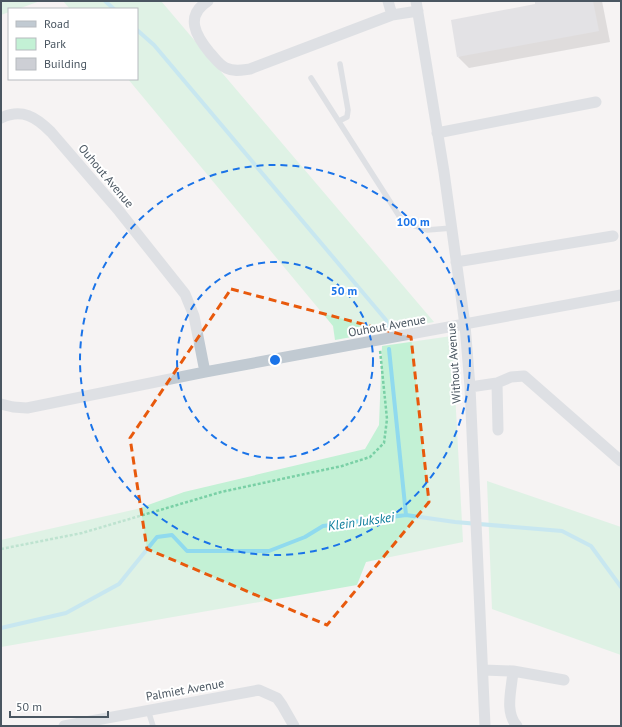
<svg xmlns="http://www.w3.org/2000/svg" width="622" height="727" font-family="'PT Sans',sans-serif">
  <style>
    .green { fill: #c3f1d5 }
    .shadow { fill: #0003 }
    .lines { fill: none; stroke-linecap: round; stroke-linejoin: round }
    .stream { stroke: #90daee; stroke-width: 4 }
    .building { fill: #cdcfd5 }
    .path { stroke: #7ad0a6; stroke-width: 2.5; stroke-dasharray: 3 2; stroke-linecap: butt }
    .lane { stroke: #c1cad2; stroke-width: 5.5 }
    .street { stroke: #c1cad2; stroke-width: 11 }
    .marked { fill: none; stroke: #e8590c; stroke-width: 3; stroke-dasharray: 8 5; stroke-linejoin: round }
    .ring { fill: none; stroke: #1a73e8; stroke-width: 2; stroke-dasharray: 7 5 }
    .labels { text-anchor: middle; stroke-width: 4; stroke-linejoin: round; paint-order: stroke }
    .street-label { font-size: 12px; fill: #4a5661; stroke: #fff }
    .water-label { font-size: 13px; font-style: italic; fill: #0c7c9b; stroke: #fff }
    .centre { fill: #1a73e8; stroke: #fff; stroke-width: 2 }
    .ring-label { font-size: 12px; text-anchor: middle; font-weight: bold; fill: #1a73e8; stroke: #fff; stroke-width: 4; stroke-linejoin: round; paint-order: stroke }
  </style>
  <rect width="100%" height="100%" fill="#f5f3f3"/>
  <path class="green" d="M1,1H40L18,9H9V12L1,15Z
    M63,1H161L434,322L335,340L333,326L128,79H137V9H70Z
    M452,336L463,542L366,562L357,585L1,647V540L137,509L184,492L365,449L379,425L382,346Z
    M487,481L621,527V655L492,609Z"/>
  <path class="shadow" d="M536,1H602L610,42L469,68L458,57L536,5Z"/>
  <g class="lines">
    <path class="stream" d="M105,1L114,9
      M137,30L154,45L386,320L387,328
      M389,349L406,515
      M1,628L66,613L119,584L157,537L172,535L187,551H269L305,537L323,526L406,515L455,522L562,531L591,546L621,587"/>
  </g>
  <path class="building" d="M535,1H593L599,31L457,57L451,20L535,4Z"/>
  <g class="lines">
    <path class="path" d="M1,549L82,533L221,492L342,466L370,457L384,443L387,419L380,350"/>
    <path class="lane" d="M311,78L403,222L427,230L452,228
      M339,121L347,117L348,110L340,64
      M148,710L153,726"/>
    <path class="street" d="M208,1C184,16 196,36 210,53C215,58 219,65 226,68C234,72 242,70 250,69L392,15L418,11
      M388,1L392,15
      M416,1L444,172L465,325L470,387L485,726
      M1,118C22,108 36,117 51,132L119,211L185,294L194,316L205,372
      M437,133L596,102
      M456,262L613,236
      M470,387L497,383
      M1,404L13,407L27,408L205,372L621,295
      M498,430L497,383L511,377L524,376L621,461
      M483,670L513,671C512,688 504,712 517,726
      M513,671L564,680
      M64,726L259,690L277,698L282,705L294,726"/>
  </g>
  <path d="M0 0H622V727H0ZM231,289L411,337L429,502L327,625L147,549L130,438Z" fill="#f5f3f3" fill-opacity=".55" fill-rule="evenodd"/>
  <path class="marked" d="M231,289L411,337L429,502L327,625L147,549L130,438Z"/>
  <g class="ring">
    <circle cx="275" cy="360" r="98"/>
    <circle cx="275" cy="360" r="195"/>
  </g>
  <g class="labels">
    <g class="street-label">
      <text transform="translate(106 176) rotate(50)" y="4">Ouhout Avenue</text>
      <text transform="translate(387 326) rotate(-10)" y="4">Ouhout Avenue</text>
      <text transform="translate(454 363) rotate(-94)" y="4">Without Avenue</text>
      <text transform="translate(185 690) rotate(-10)" y="4">Palmiet Avenue</text>
    </g>
    <g class="water-label">
      <text transform="translate(361 521) rotate(-8)" y="5">Klein Jukskei</text>
    </g>
  </g>
  <circle cx="275" cy="360" r="6" class="centre"/>
  <g class="ring-label">
    <text x="413" y="226">100 m</text>
    <text x="344" y="295">50 m</text>
  </g>
  <rect width="622" height="727" fill="none" stroke="#4a5661" stroke-width="4"/>
  <rect x="8" y="8" width="130" height="72" fill="#ffffff" stroke="#b7bbc0"/>
  <rect x="16" y="21" width="20" height="6" fill="#c1cad2" stroke="#b7bbc0"/>
  <text x="44" y="28" font-size="12" fill="#4a5661">Road</text>
  <rect x="16" y="38" width="20" height="12" fill="#c3f1d5" stroke="#b7bbc0"/>
  <text x="44" y="48" font-size="12" fill="#4a5661">Park</text>
  <rect x="16" y="58" width="20" height="12" fill="#cdcfd5" stroke="#b7bbc0"/>
  <text x="44" y="68" font-size="12" fill="#4a5661">Building</text>
  <path d="M10 711v6h98v-6" fill="none" stroke="#4a5661" stroke-width="2"/>
  <text x="16" y="711" font-size="12" fill="#4a5661" stroke="#ffffff" stroke-width="3" paint-order="stroke">50 m</text>
</svg>
